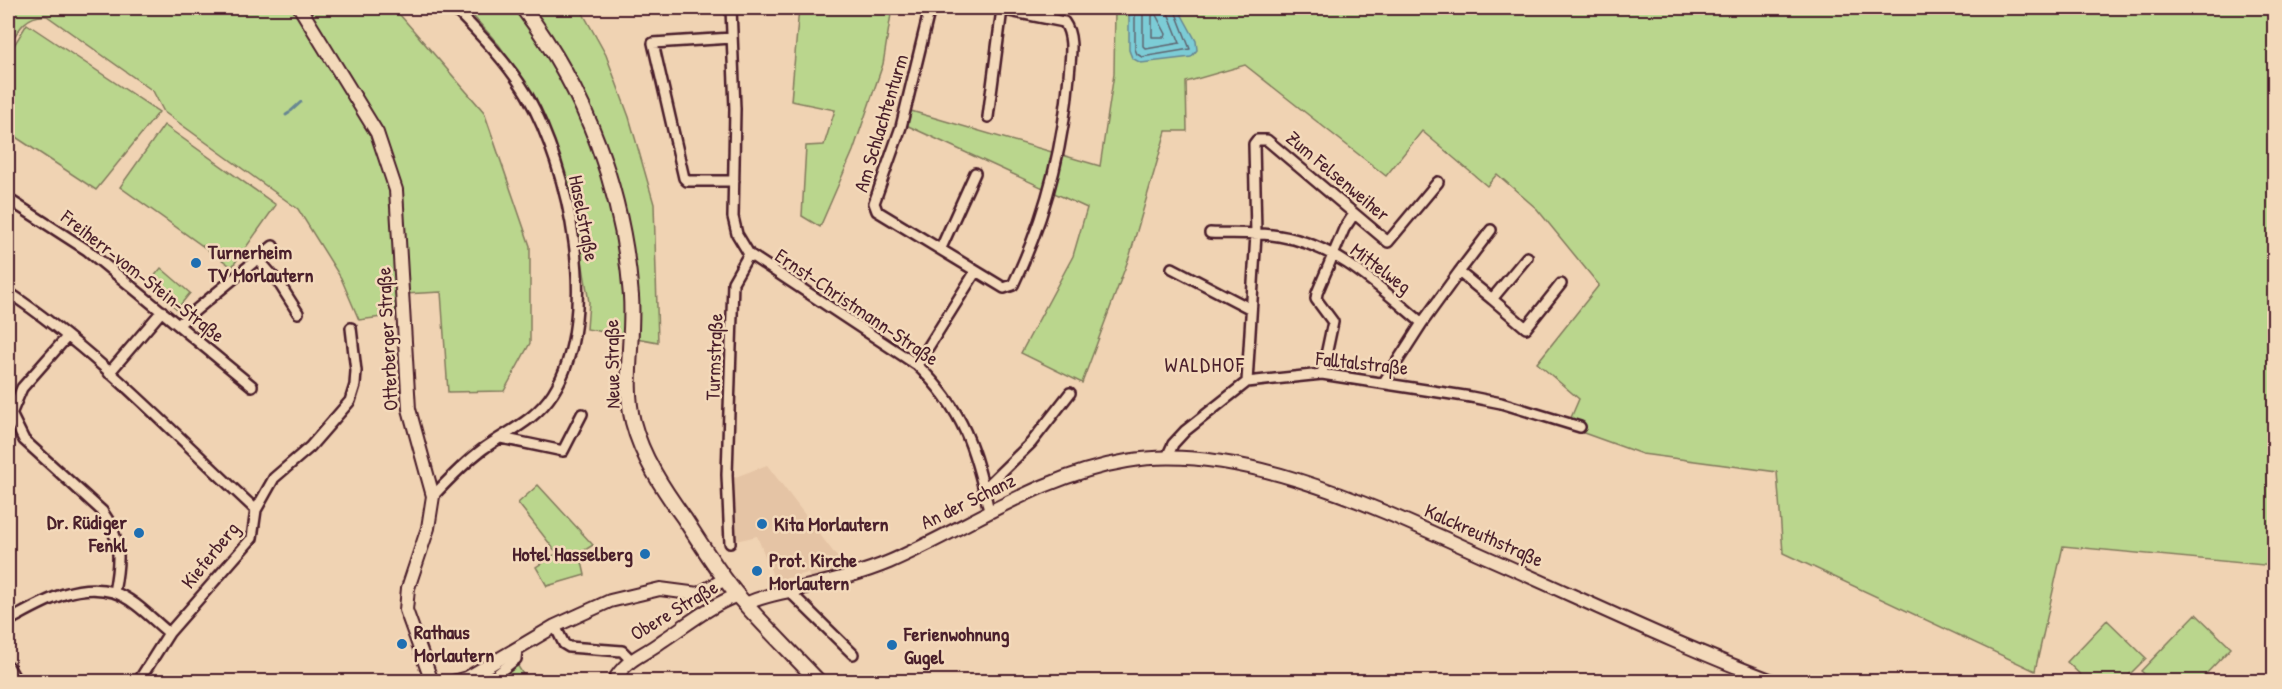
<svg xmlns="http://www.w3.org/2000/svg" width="2282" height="689" font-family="'Patrick Hand',sans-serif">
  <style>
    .built { fill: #e5c4a5 }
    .green { fill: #bad68d; stroke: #827a5c; stroke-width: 1.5 }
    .water { fill: #7cccd6; stroke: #688792; stroke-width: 1.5 }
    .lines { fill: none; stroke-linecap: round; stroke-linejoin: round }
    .shore { stroke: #5e646f; stroke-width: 1.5 }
    .stream { stroke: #688792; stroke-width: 3 }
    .minor-casing { stroke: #4a1f2b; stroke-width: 14 }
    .tertiary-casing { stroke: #4a1f2b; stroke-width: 16 }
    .secondary-casing { stroke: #4a1f2b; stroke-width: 18 }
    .minor { stroke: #f3d9ba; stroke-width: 9 }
    .tertiary { stroke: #f3d9ba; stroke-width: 12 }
    .secondary { stroke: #f3d9ba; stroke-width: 14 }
    .poi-dot { fill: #1f6fb2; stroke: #f3d9ba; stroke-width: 2 }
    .labels { text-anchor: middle; stroke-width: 5; stroke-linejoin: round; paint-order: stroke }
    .street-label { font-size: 20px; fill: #4a1f2b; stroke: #f3d9ba }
    .poi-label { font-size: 20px; font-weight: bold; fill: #4a1f2b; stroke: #f3d9ba; text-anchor: start }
    .neighbourhood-label { font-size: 21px; letter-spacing: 1.5px; fill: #4a1f2b; stroke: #f3d9ba }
  </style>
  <rect width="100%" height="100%" fill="#f0d3b3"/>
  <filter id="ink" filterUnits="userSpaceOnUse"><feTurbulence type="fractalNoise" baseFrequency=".0167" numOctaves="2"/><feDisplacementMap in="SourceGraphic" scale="12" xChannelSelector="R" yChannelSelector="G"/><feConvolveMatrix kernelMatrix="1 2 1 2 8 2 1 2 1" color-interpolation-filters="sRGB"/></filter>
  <g filter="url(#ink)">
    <path class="built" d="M767,465L847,570L810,580L808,573L775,581L757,536L736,541L733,478Z"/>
    <path class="green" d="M8,8H394L484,112L530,246V343L504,391L448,392L441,292L404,294L405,314L359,320L341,278L298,209L164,112L153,91L47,16C26,14 18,30 8,47Z
      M466,8H580L606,55L629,117L654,204L658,342L587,329L589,302L570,191L536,98L499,45Z
      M799,8H892L883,64L853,151L820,227L802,216L806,146L824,145L835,110L791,101Z
      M1115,8H2274V566L2063,546L2035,671L1783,553L1777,472L1642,454L1567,427L1579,399L1537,363L1599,285L1537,209L1497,174L1487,186L1422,131L1386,176L1245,65L1186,82L1187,131H1166L1130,255L1082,383L1021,353L1073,256L1087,208L906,125L911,111L1100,166L1114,74Z
      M27,24L159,112L96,190L8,132V55Z
      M164,125L276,205L232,267L120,187Z
      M161,268L190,293L177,309L148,284Z
      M538,485L593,545L580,553L585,575L547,586L536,567L557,553L518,503Z
      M2196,614L2231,648L2199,681H2153L2141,671Z
      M2107,620L2146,658L2123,681H2087L2067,662Z
      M516,663L524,676L516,681L493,682Z"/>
    <path class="water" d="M1129,8H1178L1196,41L1197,50L1191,57L1141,63L1132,58L1129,50Z"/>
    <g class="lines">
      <path class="shore" d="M1135,8V49L1137,54L1142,57L1190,49L1174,8
        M1143,8V46L1146,49L1180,43L1166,8
        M1155,13L1166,34L1165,37H1152V16Z"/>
      <path class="stream" d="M291,111L301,102
        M286,115L289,113"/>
      <defs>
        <path id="minor" d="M930,8L901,127L874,203L877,211L976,271
          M732,38L653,43L684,178L687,181H734
          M988,117L1002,9
          M8,199L87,250L252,386
          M1491,230L1459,272L1492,299
          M1210,233C1232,234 1256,232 1279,236C1337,245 1378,286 1422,323
          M941,248L975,173
          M749,254L917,365C964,410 975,449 989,511
          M1527,257L1492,299L1526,328L1561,284
          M258,259L279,283L298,313
          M1172,268L1251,309
          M8,292C99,353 176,436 256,510
          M179,324L273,246
          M917,365L976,271L1004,288L1013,285C1045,219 1063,149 1069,76C1070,59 1075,37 1064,22L994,8
          M109,373L162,311
          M1322,374L1333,322L1316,299L1317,293L1344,229L1354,214
          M1247,382L1256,234L1254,144L1257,140H1267L1388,242L1438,182
          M1384,382L1422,323L1459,272
          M8,414H11L22,388L67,337
          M11,414L24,440L102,511C122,538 120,561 114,592
          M501,438L563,451L582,414
          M1167,457L1173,444L1185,431L1247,382L1322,374L1471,397L1501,403L1580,427
          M984,489L1031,443L1070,393
          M433,496C448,480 464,463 483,449C508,431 535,421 553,393C602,316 569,169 527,95C508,63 480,34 454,8
          M730,543L727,475L733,282L749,254L737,234L733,217L735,109L731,8
          M789,591L853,654
          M8,621C40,604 75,581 113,592C133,598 153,620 169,633
          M555,626L564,644L569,647L622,651L630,659
          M8,666L17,682
          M138,682L169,633L252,538L256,510L274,478L310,447L350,401L355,385L356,371L351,328
          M487,682L516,659L517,649"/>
        <path id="tertiary" d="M300,8L377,133L396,190L409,409L433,496L428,528L408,588L406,610L432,682
          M746,604C761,596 777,594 793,590C825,582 858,575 889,562C968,528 1040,475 1127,461C1241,441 1384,511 1486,557C1582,599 1677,645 1775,682
          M453,682L467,678L555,626L610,601L660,589L698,594L725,579
          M613,682C628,657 641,657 662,641C688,624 709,606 738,595"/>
        <path id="secondary" d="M523,8C586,91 623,190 631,296C634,336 623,384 633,422C642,457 663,489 684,518C701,544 718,572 738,596C764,626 792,653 819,682"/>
      </defs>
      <use href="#minor" class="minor-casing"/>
      <use href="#tertiary" class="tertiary-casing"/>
      <use href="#secondary" class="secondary-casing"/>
      <use href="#minor" class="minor"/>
      <use href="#tertiary" class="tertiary"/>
      <use href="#secondary" class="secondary"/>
    </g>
  </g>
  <g class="poi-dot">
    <circle cx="196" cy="263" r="6"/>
    <circle cx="762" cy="524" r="6"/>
    <circle cx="139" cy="533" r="6"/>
    <circle cx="645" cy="554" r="6"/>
    <circle cx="757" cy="571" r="6"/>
    <circle cx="402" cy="644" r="6"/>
    <circle cx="892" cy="645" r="6"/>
  </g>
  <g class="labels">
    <g class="street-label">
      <text transform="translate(881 123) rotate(-73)" y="7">Am Schlachtenturm</text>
      <text transform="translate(1338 176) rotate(40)" y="7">Zum Felsenweiher</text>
      <text transform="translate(584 218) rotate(79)" y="7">Haselstraße</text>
      <text transform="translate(1381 268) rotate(37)" y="7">Mittelweg</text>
      <text transform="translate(143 276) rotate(38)" y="7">Freiherr-vom-Stein-Straße</text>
      <text transform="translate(857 307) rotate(34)" y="7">Ernst-Christmann-Straße</text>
      <text transform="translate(387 339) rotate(-93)" y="7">Otterberger Straße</text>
      <text transform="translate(714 357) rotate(-88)" y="7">Turmstraße</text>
      <text transform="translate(1362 363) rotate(6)" y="7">Falltalstraße</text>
      <text transform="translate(612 364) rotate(-91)" y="7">Neue Straße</text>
      <text transform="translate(968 501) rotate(-26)" y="7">An der Schanz</text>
      <text transform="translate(1484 535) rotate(24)" y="7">Kalckreuthstraße</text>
      <text transform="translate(210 555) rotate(-51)" y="7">Kieferberg</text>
      <text transform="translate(674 610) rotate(-31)" y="7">Obere Straße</text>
    </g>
    <g class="poi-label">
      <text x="208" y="259">Turnerheim<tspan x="208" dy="23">TV Morlautern</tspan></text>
      <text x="127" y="529" text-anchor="end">Dr. Rüdiger<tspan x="127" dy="23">Fenkl</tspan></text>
      <text x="774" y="531">Kita Morlautern</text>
      <text x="633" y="561" text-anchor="end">Hotel Hasselberg</text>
      <text x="769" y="567">Prot. Kirche<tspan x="769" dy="23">Morlautern</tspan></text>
      <text x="414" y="639">Rathaus<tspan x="414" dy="23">Morlautern</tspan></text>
      <text x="904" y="641">Ferienwohnung<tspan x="904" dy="23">Gugel</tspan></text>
    </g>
    <g class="neighbourhood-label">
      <text x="1205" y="372">WALDHOF</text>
    </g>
  </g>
  <rect width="2282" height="689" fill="none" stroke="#f3d9ba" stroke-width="30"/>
  <rect x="15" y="15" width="2252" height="659" fill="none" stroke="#4a1f2b" stroke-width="2" filter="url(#ink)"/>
</svg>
